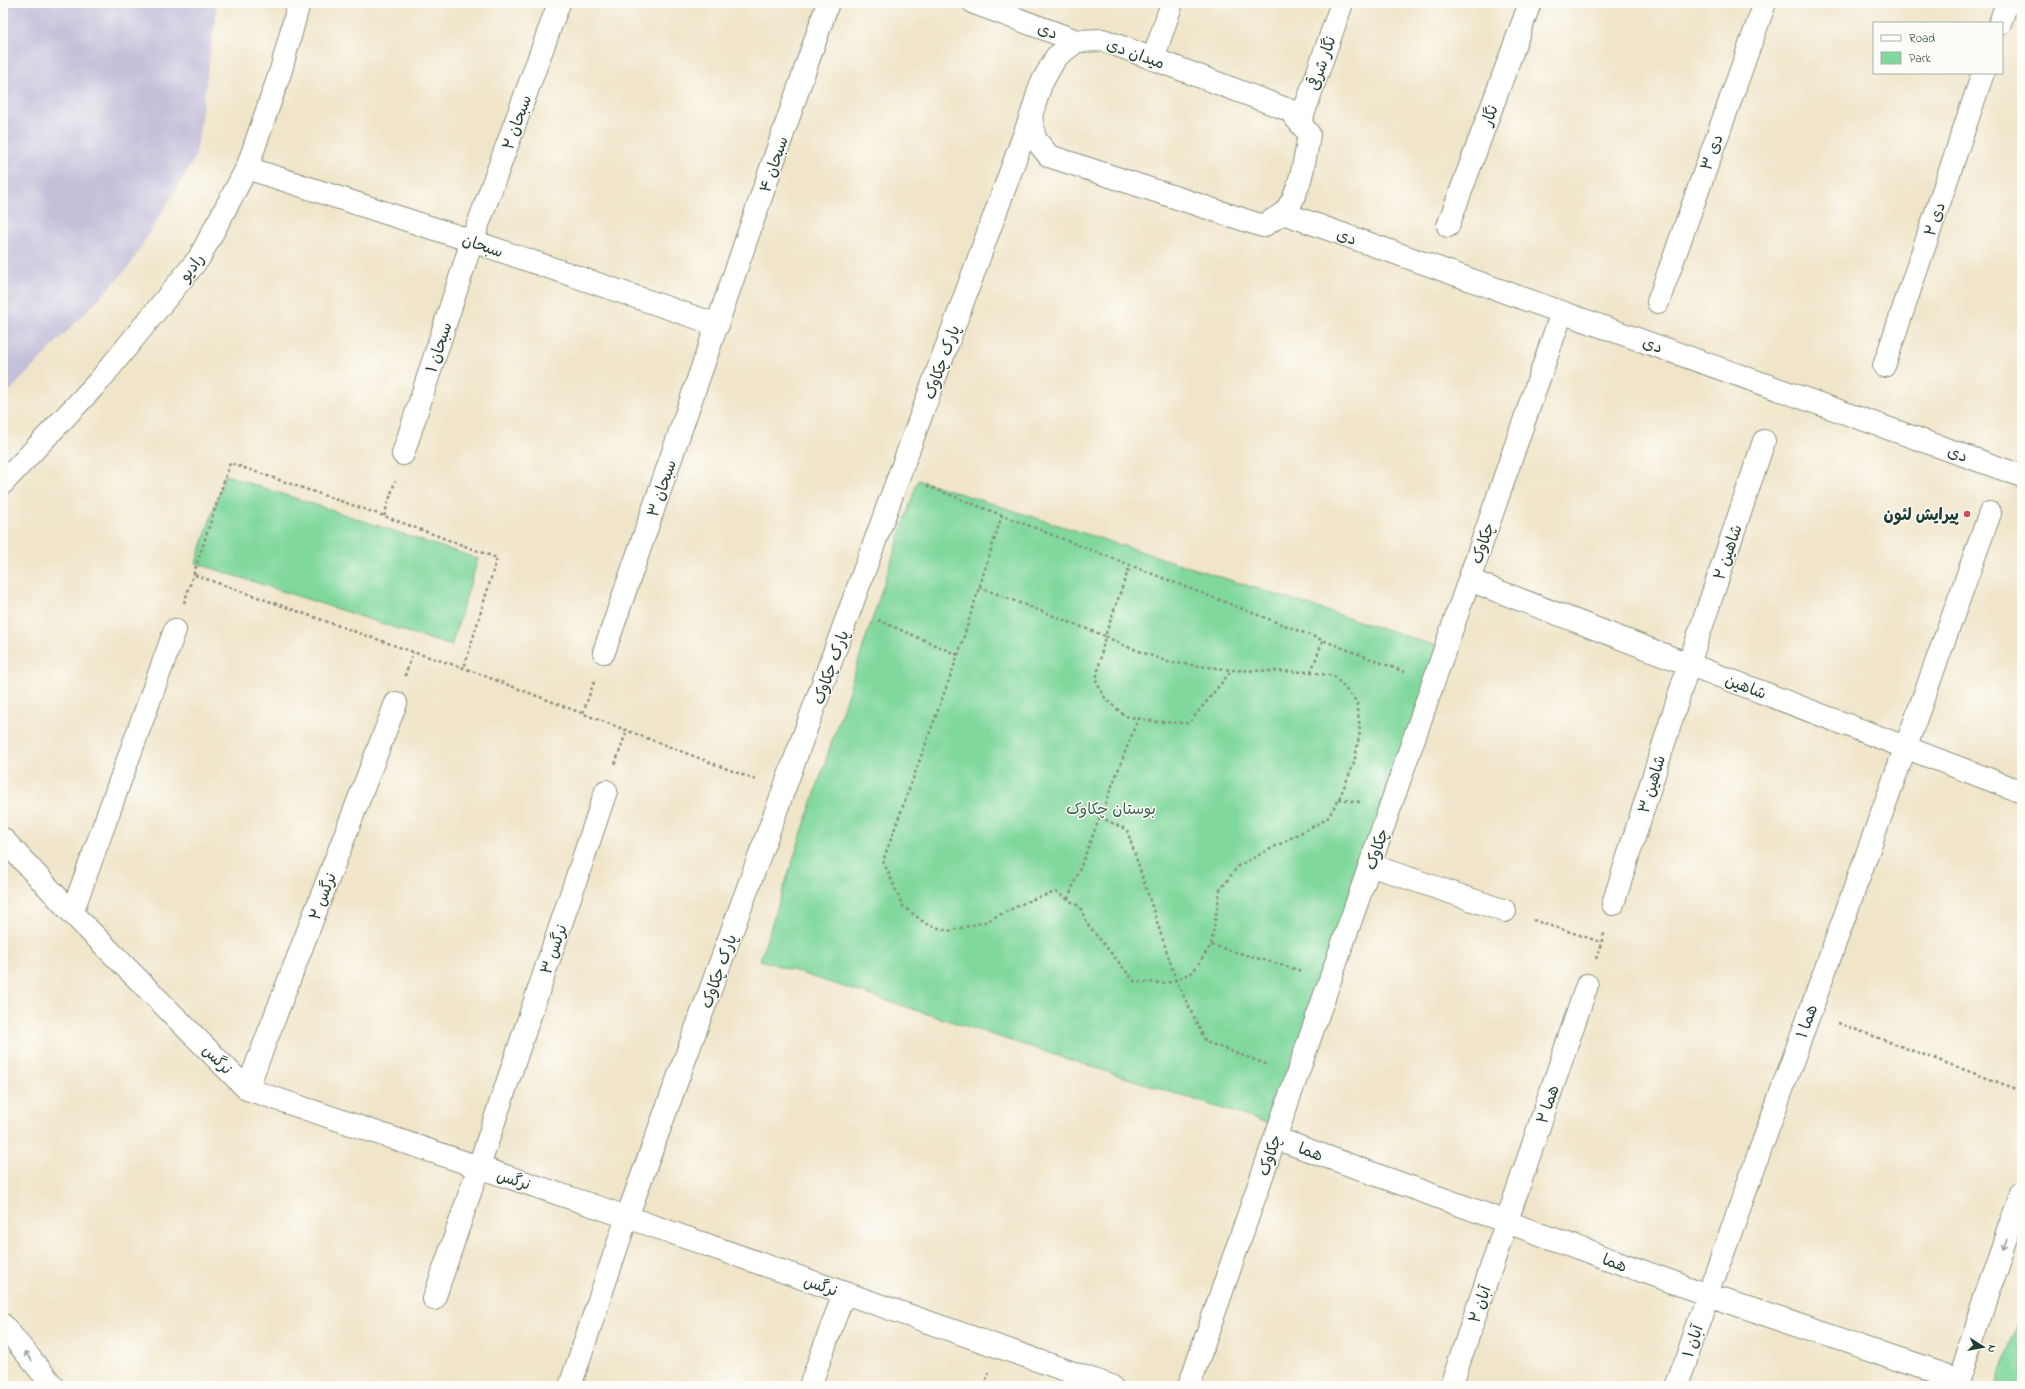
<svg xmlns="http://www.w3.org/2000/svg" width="2025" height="1389" font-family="'Indie Flower','Playpen Sans Arabic',sans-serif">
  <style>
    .industrial { fill: #c5c0da }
    .green { fill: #80d89c; stroke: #508a68 }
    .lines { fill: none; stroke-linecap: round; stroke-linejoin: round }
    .minor-casing { stroke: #88917e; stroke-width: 24 }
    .major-casing { stroke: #88917e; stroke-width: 24 }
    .path { stroke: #88917e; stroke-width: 2.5; stroke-dasharray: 3 3; stroke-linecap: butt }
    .minor { stroke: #fff; stroke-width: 22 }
    .major { stroke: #fff; stroke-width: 22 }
    .oneway { stroke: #8f9e9a }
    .poi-dot { fill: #d1495b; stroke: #fdfcf7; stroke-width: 1.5 }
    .labels { text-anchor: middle; stroke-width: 3; stroke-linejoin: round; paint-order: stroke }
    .street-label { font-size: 16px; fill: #1f3d34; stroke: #fdfcf7 }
    .poi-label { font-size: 16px; font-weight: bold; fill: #1f3d34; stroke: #fdfcf7; text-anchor: end }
    .park-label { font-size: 16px; fill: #37644e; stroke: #fdfcf7 }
  </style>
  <rect width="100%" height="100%" fill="#fdfcf7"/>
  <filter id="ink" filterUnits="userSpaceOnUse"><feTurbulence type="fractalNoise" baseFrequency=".025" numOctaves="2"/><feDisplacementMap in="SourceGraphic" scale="8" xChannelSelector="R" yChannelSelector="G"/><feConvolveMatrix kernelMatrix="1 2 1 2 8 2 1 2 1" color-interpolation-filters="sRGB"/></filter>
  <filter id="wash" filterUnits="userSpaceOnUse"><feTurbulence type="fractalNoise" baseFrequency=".012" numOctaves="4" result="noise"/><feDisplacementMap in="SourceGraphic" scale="16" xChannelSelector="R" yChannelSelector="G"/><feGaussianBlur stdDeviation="0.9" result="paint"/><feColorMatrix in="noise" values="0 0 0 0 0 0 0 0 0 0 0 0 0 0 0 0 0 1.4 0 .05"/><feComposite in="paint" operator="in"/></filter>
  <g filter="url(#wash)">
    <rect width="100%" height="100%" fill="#f0e5c9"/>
    <path class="industrial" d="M3,3H217L196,156L129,267L3,398Z"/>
    <path class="green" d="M225,475L478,559L451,646L196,563Z
      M918,480L1439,647L1273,1125L760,960Z
      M2022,1310V1386H1996Z"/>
  </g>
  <g filter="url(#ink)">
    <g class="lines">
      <defs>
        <path id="minor" d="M974,3L1077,41
          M2000,23L2007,3
          M1103,40L1289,110L1309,134C1306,155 1299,200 1282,214C1276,218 1269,222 1263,226L1049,156L1035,139L1031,116L1041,84L1056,57L1077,41Z
          M1153,59L1172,3
          M1300,123L1342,3
          M247,168L472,241L718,325
          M1283,213L2022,476
          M1448,226L1530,3
          M1658,302L1765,3
          M1884,366L1983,73
          M403,454L472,241L559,3
          M3,483L99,381L199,258L247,168L281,70L299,3
          M1469,580L2022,792
          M604,652L828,3
          M3,839L72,913L247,1089L627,1217L1111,1386
          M1370,865L1505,911
          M1613,904L1689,664L1764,441
          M72,913L175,630
          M247,1089L396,703
          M1275,1138L1708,1295L1958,1379
          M434,1299L606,791
          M570,1386L627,1217L1031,116
          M810,1386L844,1293
          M1189,1386L1562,312
          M1451,1386L1587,985
          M1677,1386L1708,1295L1990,513
          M1956,1386L2022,1194"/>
        <path id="major" d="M3,1325L53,1386"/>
      </defs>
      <use href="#minor" class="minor-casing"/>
      <use href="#major" class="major-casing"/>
      <path class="path" d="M927,486L1407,673
        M1002,515L958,655L883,861L903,906L926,924L948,931L985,922L1030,900L1056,892L1080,907L1088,925L1135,982L1168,983L1193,972L1211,945L1220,890L1238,866L1327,819L1339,799L1354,763L1360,732L1357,702L1334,676L1311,672L1232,670L1168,662L1123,645L1105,636L1130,565
        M384,516L395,481
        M195,575L413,652L464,668L756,780
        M979,587L1105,636L1096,681L1105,698L1125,716L1158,722L1189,723L1232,670
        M184,603L230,463L384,516L497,558L464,668
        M878,620L958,655
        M1311,672L1323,640
        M405,676L413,652
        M583,713L595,679
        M615,764L627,730
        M1339,799L1360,802
        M1100,817L1127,830L1176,980L1206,1042L1269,1065
        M1068,899L1138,719
        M1533,920L1601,942
        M1211,945L1302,971
        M1596,959L1605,931
        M1838,1023L2022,1091
        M984,1386L988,1373"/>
      <use href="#minor" class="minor"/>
      <use href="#major" class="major"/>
    </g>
    <defs><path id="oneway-shaft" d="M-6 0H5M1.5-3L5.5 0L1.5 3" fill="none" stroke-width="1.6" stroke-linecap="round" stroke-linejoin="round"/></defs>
    <g class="oneway">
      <use href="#oneway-shaft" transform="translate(2005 1244) rotate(109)"/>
      <use href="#oneway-shaft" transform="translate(28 1356) rotate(-130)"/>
    </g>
  </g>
  <circle class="poi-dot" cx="1967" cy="514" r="4"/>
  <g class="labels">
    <g class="street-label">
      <text transform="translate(1048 30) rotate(20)" y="6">دی</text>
      <text transform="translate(1136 53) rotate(20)" y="6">میدان دی</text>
      <text transform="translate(1321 63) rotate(-71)" y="6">نگار شرقی</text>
      <text transform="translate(1489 115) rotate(-70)" y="6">نگار</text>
      <text transform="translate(516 122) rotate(-70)" y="6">سبحان ۲</text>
      <text transform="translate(1711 152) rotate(-70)" y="6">دی ۳</text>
      <text transform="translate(773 164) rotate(-71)" y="6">سبحان ۴</text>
      <text transform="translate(1934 219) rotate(-71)" y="6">دی ۲</text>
      <text transform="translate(1347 236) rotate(20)" y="6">دی</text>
      <text transform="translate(483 245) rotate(19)" y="6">سبحان</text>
      <text transform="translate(191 267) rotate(-53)" y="6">رادیو</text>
      <text transform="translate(1653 344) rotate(20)" y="6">دی</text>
      <text transform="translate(438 347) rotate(-72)" y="6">سبحان ۱</text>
      <text transform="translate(941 362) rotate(-70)" y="6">پارک چکاوک</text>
      <text transform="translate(1958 453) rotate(20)" y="6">دی</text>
      <text transform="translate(661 488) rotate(-71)" y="6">سبحان ۳</text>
      <text transform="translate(1482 543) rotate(-71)" y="6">چکاوک</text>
      <text transform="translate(1727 552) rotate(-71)" y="6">شاهین ۲</text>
      <text transform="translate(830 667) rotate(-70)" y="6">پارک چکاوک</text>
      <text transform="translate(1746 686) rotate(21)" y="6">شاهین</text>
      <text transform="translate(1651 784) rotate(-73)" y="6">شاهین ۳</text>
      <text transform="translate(1376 849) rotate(-71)" y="6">چکاوک</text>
      <text transform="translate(322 896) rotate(-69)" y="6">نرگس ۲</text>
      <text transform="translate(553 949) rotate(-71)" y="6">نرگس ۳</text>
      <text transform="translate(718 971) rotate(-70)" y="6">پارک چکاوک</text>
      <text transform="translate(1806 1021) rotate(-70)" y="6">هما ۱</text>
      <text transform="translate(218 1059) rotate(45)" y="6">نرگس</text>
      <text transform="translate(1547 1104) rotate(-71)" y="6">هما ۲</text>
      <text transform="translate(1311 1151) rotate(20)" y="6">هما</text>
      <text transform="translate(1269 1155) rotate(-71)" y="6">چکاوک</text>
      <text transform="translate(514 1179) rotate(18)" y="6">نرگس</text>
      <text transform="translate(1615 1262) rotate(20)" y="6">هما</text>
      <text transform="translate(821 1285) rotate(19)" y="6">نرگس</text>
      <text transform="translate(1479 1304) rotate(-71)" y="6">آبان ۲</text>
      <text transform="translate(1692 1341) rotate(-71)" y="6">آبان ۱</text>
    </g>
    <g class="poi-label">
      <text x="1959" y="520">پیرایش لئون</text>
    </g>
    <g class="park-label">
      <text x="1111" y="814">بوستان چکاوک</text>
    </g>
  </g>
  <rect width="2025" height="1389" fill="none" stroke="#fdfcf7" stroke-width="16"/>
  <rect x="1873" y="22" width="130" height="52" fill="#fdfcf7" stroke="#a4b0a9"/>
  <rect x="1881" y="35" width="20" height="6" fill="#ffffff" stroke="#a4b0a9"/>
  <text x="1909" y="42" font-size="12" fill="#1f3d34">Road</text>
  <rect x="1881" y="52" width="20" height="12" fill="#80d89c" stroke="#a4b0a9"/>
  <text x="1909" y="62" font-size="12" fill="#1f3d34">Park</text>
  <g transform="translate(1983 1347) rotate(101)" stroke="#fdfcf7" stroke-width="3" paint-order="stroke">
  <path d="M0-3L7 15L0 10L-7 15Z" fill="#1f3d34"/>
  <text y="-6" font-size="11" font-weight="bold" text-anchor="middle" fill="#1f3d34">N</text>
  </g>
</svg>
